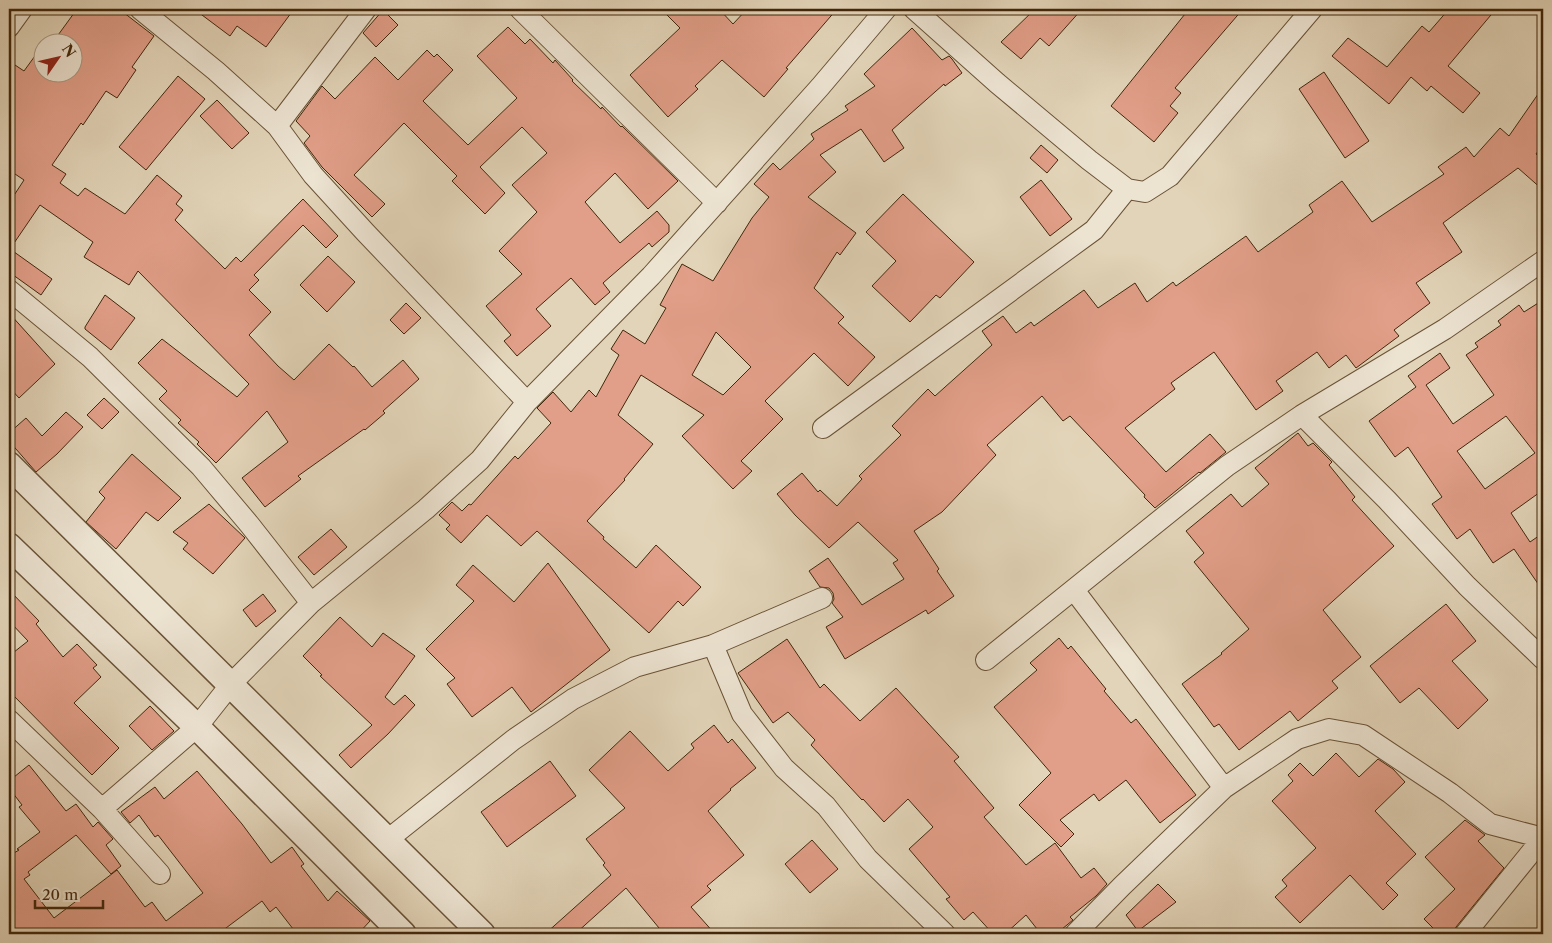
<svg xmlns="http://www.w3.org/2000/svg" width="1552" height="943" font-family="'Libre Caslon Text',serif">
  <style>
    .building { fill: #e19e88; stroke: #42270b; fill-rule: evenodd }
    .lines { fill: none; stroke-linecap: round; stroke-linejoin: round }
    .minor-casing { stroke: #6a5236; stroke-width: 22 }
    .tertiary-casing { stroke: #6a5236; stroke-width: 28 }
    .minor { stroke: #ece3d1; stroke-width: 20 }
    .tertiary { stroke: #ece3d1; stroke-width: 25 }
  </style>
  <rect width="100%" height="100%" fill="#e2d4b8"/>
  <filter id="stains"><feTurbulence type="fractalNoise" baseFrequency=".004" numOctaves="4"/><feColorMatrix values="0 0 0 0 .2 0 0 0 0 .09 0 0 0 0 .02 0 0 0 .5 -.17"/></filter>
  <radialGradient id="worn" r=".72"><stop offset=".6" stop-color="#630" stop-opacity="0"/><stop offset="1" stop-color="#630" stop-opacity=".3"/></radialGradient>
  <path class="building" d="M77,9H119L154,36L132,67L136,70L117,98L106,91L83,125L81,123L52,165L66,174L60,183L78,196L85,188L125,214L157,175L182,196L176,204L183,210L175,220L225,269L236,257L241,262L303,199L338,236L326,248L303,225L254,275L259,280L249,290L271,312L249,335L278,366L294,380L329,344L353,367L354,366L372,387L403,360L419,379L383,411L385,413L365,430L364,429L298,476L301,479L265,507L242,478L288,442L267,411L216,463L197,444L199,442L178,423L181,420L159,399L167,391L138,363L162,339L237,397L249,384L138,271L129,285L84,257L93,242L40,205L10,249L52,279L41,295L9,272V203L24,180L9,170V61L24,71L40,49L42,50V72H72V42H53Z
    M194,9H294L266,47L237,26L230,36Z
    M661,9H719L733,24L747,9H837L786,68L788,69L764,97L722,60L695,86L698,89L668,117L630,75L680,28Z
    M1035,9H1082L1049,46L1040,38L1021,59L1001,42Z
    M1189,9H1243L1175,88L1181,93L1170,106L1178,113L1154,142L1111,106Z
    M1449,9H1496L1448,66L1480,93L1463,113L1431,86L1427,91L1411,77L1389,104L1332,56L1348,38L1387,67L1422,26L1429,32Z
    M383,10L398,25L376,47L363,33Z
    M508,27L525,44L530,39L553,63L555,60L573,80L572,81L601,109L602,107L621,127L622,126L678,181L648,209L615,173L585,202L620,243L657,211L669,225V232L652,247L649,243L603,283L610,292L595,305L571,278L536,309L551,326L517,356L504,341L511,335L486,306L522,274L499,251L537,212L512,185L547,153L522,127L480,167L505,193L485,214L452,181L457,176L404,123L354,175L385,204L372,217L322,167L304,143L310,136L296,121L322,86L335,99L375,57L398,80L427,50L434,57L437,54L453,70L423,101L468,145L517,98L477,56Z
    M912,28L942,60L949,56L952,59L962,73L945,86L944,84L892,130L904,148L884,162L861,129L820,155L836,172L808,197L856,233L840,255L837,252L814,288L844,317L838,323L875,357L848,386L814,353L765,401L783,419L741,461L752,471L733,489L682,436L704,415L641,375L618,415L653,444L624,479L625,480L587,521L604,537L603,539L636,568L656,545L701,587L683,606L678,601L649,633L537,531L521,546L487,515L461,543L446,529L450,525L439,515L452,502L462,511L469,504L471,505L515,456L518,459L551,423L537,408L553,392L571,412L589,390L596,397L619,355L611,349L623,330L645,344L666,308L660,305L682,264L713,281L752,218L769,197L754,184L773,163L780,170L814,139L811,134L848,110L845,106L875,86L864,74ZM716,332L751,367L723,395L692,375Z
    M1324,72L1369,141L1345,158L1299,89Z
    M178,76L205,99L146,170L119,147Z
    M1543,87V144L1536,154L1543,160V190L1518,168L1443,223L1462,252L1416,283L1430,303L1394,330L1399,336L1356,368L1346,355L1329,368L1317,352L1276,381L1283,391L1256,410L1214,352L1171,383L1175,389L1125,428L1166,472L1210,434L1226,452L1200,473L1199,472L1155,508L1144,497L1145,495L1070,416L1063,421L1042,396L987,445L996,455L942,512L914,531L939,569L937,571L954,596L928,614L926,610L845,659L826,627L843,617L832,603L834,599L833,593L829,588L820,587L809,571L828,558L862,605L904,579L893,563L898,560L858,522L829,548L795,515L777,494L802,473L818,492L820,490L837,506L862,479L859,476L901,435L892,426L928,389L935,396L992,345L982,331L1003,316L1016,333L1031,322L1034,326L1084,290L1098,308L1135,283L1147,302L1173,282L1176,286L1246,236L1258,252L1313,212L1309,205L1342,181L1372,222L1444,174L1438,167L1466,147L1474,157L1500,128L1509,136Z
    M217,100L249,133L232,149L200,116Z
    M1041,145L1058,160L1047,173L1030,158Z
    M1041,180L1072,219L1050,236L1020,197Z
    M903,194L974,262L940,298L936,295L910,322L872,286L896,261L866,232Z
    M328,256L355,282L327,312L300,285Z
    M105,295L135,318L111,350L85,329V327Z
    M1543,300V490L1511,513L1530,542L1543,533V591L1514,549L1493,563L1470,529L1457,539L1432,504L1442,497L1408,447L1395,457L1369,421L1416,387L1408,376L1440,353L1450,368L1426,385L1453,424L1494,395L1466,355L1478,347L1475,343L1501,325L1498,321L1519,305L1524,312ZM1506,416L1535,453L1485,489L1457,451Z
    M406,303L421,318L404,334L390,320Z
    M9,313L55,364L19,398L9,387Z
    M104,398L119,412L102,429L87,415Z
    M66,412L83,427L57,454L36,472L9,441V433L26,418L42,436Z
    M1298,433L1308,446L1313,443L1332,462L1329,465L1355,497L1352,500L1394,546L1323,610L1361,657L1332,681L1338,688L1298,721L1290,711L1239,750L1219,724L1214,727L1182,684L1222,654L1221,653L1249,629L1194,562L1204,553L1186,531L1231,494L1242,507L1269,484L1255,468Z
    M132,454L181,498L158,521L146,512L116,549L86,522L105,498L99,492Z
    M209,504L245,538L213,574L183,549L188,543L173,532Z
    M331,529L347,547L314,575L298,557Z
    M548,563L610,650L531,712L512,687L472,717L447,684L455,678L426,649L474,601L456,585L473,565L514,602Z
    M9,590L39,621L36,624L63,657L77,644L97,665L93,668L101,677L74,703L119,748L92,775L9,691V656L28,641L9,621Z
    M263,594L276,611L256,627L243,610Z
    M1446,604L1476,641L1452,661L1488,700L1458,729L1419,688L1400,703L1370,666Z
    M340,617L372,647L383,633L415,656L385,697L394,705L405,695L415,705L388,734L351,768L339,755L372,725L320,676L322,675L303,656Z
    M1059,638L1068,649L1071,646L1106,689L1104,691L1131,723L1136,719L1196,795L1160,823L1126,780L1099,801L1094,794L1060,820L1074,834L1061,847L1019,805L1051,773L994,707L1037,670L1030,663Z
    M787,639L820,688L824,684L860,721L896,688L959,757L954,761L994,808L984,817L1026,865L1055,843L1081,878L1094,868L1107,884L1096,896L1070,917L1073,920L1056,934H1041L1026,915L1005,934H993L973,912L964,920L946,899L950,897L909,849L933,827L908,799L884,822L863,799L862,800L811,745L815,740L788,712L773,723L738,673Z
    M150,706L174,731L152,750L129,726Z
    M714,725L728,743L732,739L756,768L730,789L731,790L708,811L744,855L707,886L711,890L691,907L715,934H664L626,888L575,934H545L611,875L603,865L605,863L586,839L625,808L589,770L630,731L668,771L694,748L691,744Z
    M1336,753L1359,777L1378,759L1393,769L1405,782L1375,811L1416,854L1386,883L1398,895L1383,910L1350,875L1300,923L1275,897L1287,886L1282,880L1316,848L1272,801L1293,781L1288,775L1300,763L1313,776Z
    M550,761L576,796L507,847L481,812Z
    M29,765L66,811L76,804L93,827L98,822L113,839L106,845L121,866L111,874L76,835L28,872L30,875L24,879L54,918L117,870L145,907L152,902L166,921L203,893L158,835L155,837L139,815L130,823L121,812L155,787L164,799L197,771L242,824L271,863L292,847L304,864L301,866L328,901L337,891L370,921L358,934H297L276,907L270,912L262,901L218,934H15L9,925V846L14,853L19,850L17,849L40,832L19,807L22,805L9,788V781Z
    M1465,820L1485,835L1478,841L1504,868L1456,927L1453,934H1439L1424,919L1455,889L1425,857Z
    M812,840L838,869L810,893L785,864Z
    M1158,884L1176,902L1138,931L1126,915Z"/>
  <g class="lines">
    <defs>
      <path id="minor" d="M140,9L216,71L277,126L313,175L365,232L527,402
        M520,9L717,203
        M914,9L997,83L1089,160L1127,189L1145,192L1170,176L1312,9
        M9,27L22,9
        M277,126L366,9
        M9,290L90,357L201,467L249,524L311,603
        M1302,415L1387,500L1467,586L1543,659
        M823,428L1094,230L1127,189
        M1074,590L1224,788
        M713,645L742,714L784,768L826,806L868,859L945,934
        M986,660L1227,466L1302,415L1445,329L1543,261
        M9,720L102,809L160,874
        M102,809L197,727L231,684L311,603L426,509L480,460L527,402L651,276L820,87L886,9
        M386,841L513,740L573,699L635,667L713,645L822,598
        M1075,934L1122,886L1224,788L1297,739L1329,729L1363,735L1450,793L1490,824L1543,838
        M1465,934L1542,839"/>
      <path id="tertiary" d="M9,465L482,934
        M9,546L197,727L403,934"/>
    </defs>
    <use href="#minor" class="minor-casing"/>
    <use href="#tertiary" class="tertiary-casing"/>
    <use href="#minor" class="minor"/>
    <use href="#tertiary" class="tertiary"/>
  </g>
  <rect width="1552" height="943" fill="none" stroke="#e2d4b8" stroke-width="30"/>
  <rect x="10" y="10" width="1532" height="923" fill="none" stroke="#42270b" stroke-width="2.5"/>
  <rect x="15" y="15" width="1522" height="913" fill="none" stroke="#42270b"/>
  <g transform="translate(58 58) rotate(56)"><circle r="24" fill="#ece3d1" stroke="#a89882"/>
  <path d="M0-4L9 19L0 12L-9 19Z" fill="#8f2418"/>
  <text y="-8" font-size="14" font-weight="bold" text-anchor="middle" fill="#42270b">N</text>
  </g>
  <path d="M35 900v8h68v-8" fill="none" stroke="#42270b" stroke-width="2.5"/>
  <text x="42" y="900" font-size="15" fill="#42270b" stroke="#ece3d1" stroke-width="4" paint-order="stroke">20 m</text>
  <rect width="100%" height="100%" filter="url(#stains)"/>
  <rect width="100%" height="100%" fill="url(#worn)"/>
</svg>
